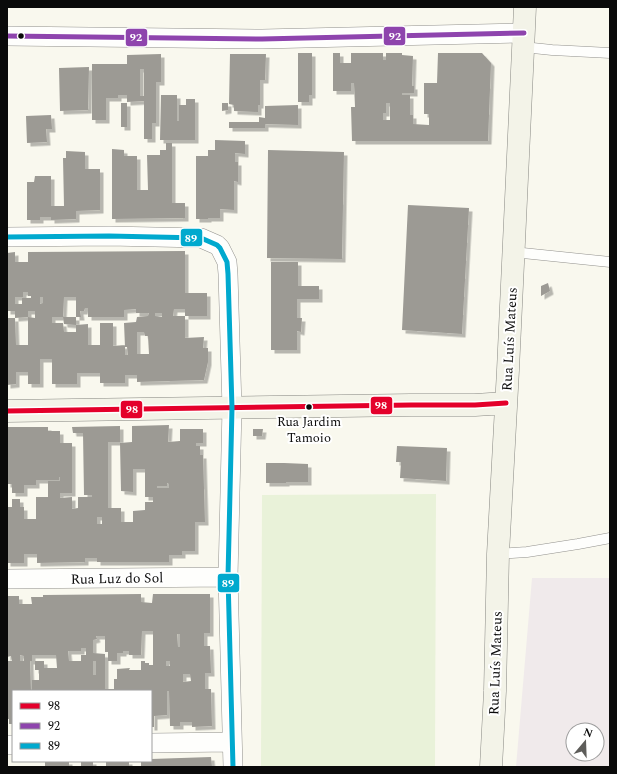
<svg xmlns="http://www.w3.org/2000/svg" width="617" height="774" font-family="Spectral,serif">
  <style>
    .industrial { fill: #f0eaeb; fill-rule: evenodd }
    .pitch { fill: #e9f2d9 }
    .building { fill: #9c9a94; fill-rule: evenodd; filter: url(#shadow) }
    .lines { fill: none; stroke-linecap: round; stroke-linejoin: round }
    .lane-casing { stroke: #92918d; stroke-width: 11 }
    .street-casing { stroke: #92918d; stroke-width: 20 }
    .secondary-casing { stroke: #888883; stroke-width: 23 }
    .lane { stroke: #fefefc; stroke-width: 10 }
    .street { stroke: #fefefc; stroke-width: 19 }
    .secondary { stroke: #f3f3e8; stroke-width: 22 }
    .bus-1-casing { stroke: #fff; stroke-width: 8 }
    .bus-2-casing { stroke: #fff; stroke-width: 8 }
    .bus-3-casing { stroke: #fff; stroke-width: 8 }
    .bus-1 { stroke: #e4002b; stroke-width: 5 }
    .bus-2 { stroke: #8e44ad; stroke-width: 5 }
    .bus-3 { stroke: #00a9ce; stroke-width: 5 }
    .bus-dot { fill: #0a0a0a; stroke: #fff; stroke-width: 1.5 }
    .labels { text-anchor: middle; stroke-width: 4; stroke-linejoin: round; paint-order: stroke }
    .bus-label { font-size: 13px; fill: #0a0a0a; stroke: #fff }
    .street-label { font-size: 14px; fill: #0a0a0a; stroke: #fff }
    .line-badge { stroke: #fff; stroke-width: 1.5 }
    .badge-label { font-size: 11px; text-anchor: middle; font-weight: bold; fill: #fff }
  </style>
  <defs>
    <filter id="shadow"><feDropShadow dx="3.5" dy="3.5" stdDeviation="0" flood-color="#0004"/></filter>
  </defs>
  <rect width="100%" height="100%" fill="#f9f8ee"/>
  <path class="industrial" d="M532,578H610V767H516ZM573,730H597V754H573Z"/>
  <path class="pitch" d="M436,494L435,767H261L262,495Z"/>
  <path class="building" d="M298,53H312V95H309V102H298Z
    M333,53H340V63H351V53H383V60H386V53H402V55L413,56L412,86H414V93H402V95H410V115H413V124L429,125V114H424V83H437L438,53H482L491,63L488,141H352L351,107H355L354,83H351V91H333ZM386,103H390V120H383V113H386Z
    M161,54V82H156V123H152V139H144V101L127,102V95H118V98H106V120H92V64H127V55ZM140,69H144V96H140Z
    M230,54H266L265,80H260V105H258V112L234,111V105L229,104Z
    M89,67L88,110L60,111L59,68Z
    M161,95H177V121H179V105H186V99H195V140H160Z
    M121,103H127V127H121Z
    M222,103H228V110L222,111Z
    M298,105V125L265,124V128H229V122H259V117L265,118V106Z
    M51,115L52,129H46L47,142L27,143L26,116Z
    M215,140L245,141V154L235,153V162H238V182L234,181V210L220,209V218H208V219H196V156H208V150H215Z
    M166,143H172V203H185V218L112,219V149L124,150V156H137V190H148L147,155H160V150H166Z
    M268,150L344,152L342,259L267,258Z
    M66,151L85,152V169H100V210L76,211V219L51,220V217H40V220H27V182H34L35,176H51V206H64L63,158H66Z
    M408,205L469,208L462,334L402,330Z
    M185,251V293H207V316H185V309H174L173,316H185V338L204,337L203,348H208V362L204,380L137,382V375H125V383H100V373H77V384H52V359H40V384H28V372H16V384L7,385V318H15L16,345H28V317L15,318V311H7V253L15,252V262H28V252ZM23,292H28V296H31V298H22V304H15V297H23ZM40,297H43V303L40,304ZM64,297H76V317H81L80,311H84L85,308H88V317H124V310L136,309V313H149L148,316L137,317L136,322L124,323L125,347H127L128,355H125V345L113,346V323H100V345H88V324L76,325V332H64L63,323H52V317H63ZM28,311H35V318L28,317ZM155,313H162V317L155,316ZM137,332H144L145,336H148L149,354H137Z
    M271,262H298V286H319V299H297V318H302L301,332L297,331V350H271Z
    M548,283L550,291L541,296V286Z
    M63,317H76V325L64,324Z
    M169,425L168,442L180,441V429H203V443H196V446H200V455H203L205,522H195V551H182V555H169V562H97V558H85V562L37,563V554H24V563H7V507H12V499H20V507H24V519H36V497H48V481H60V477H59V480H36V485H24V493H12V484H7V427H48V431H60V443H72V493H60V498L72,497V509L78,508V497H92V495H84L83,433H73L72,427L120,426V442H108V508H121V522H133V511L145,510V502H153V497H145V469H133V492L121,491L120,443L132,442V426ZM167,483L169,484V488H157V486H167ZM97,517H102V524H97Z
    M253,429H263L262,436H253Z
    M397,446L447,448L446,481L400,478L401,462H396Z
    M266,463H284L308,464V482H286V483H266Z
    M141,594V602L152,603L153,594H210V633H204V646H210L211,673H205V689H211L212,726L192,727V722H180V726H170L169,691H167V715L154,716V727H151V691H32V680H39V670H35V661H44V668H57L56,655H32V661H30L31,691H13V724H9V719H7V661H12L11,656L7,657V596H19V604H32L31,597H43V595ZM142,631H153V665H149V663H145V661H141V670H129L130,668L117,669V679H114V689H105V654L93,653V640L97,639L96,636H105V652H108V661H117V653H123V651H129V655H141ZM177,634H180V647H178ZM81,648H86V655H81V661H69L68,651H81ZM20,655L24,656V661H20ZM93,661H96V675H93ZM166,661H170V666H166ZM183,674H190L191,681L183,682Z
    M211,757L212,767H141V761H151V759Z
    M45,761H69V767H45Z
    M81,761H93V767H81Z
    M106,761H129V767H106Z"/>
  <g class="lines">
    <defs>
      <path id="lane" d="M523,47L552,50L610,53
        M513,252L610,262
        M498,554L527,552L578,544L610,538"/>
      <path id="street" d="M7,36L262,39L524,33
        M7,237L109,236L201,238L217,245L220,248L227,262L228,274L232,408L228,577L233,767
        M7,579L228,577
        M151,743L232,742
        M7,745H13"/>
      <path id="secondary" d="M7,411L411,405H475L506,403
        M491,767L495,691L498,554L508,370L525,7"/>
    </defs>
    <use href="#lane" class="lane-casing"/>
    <use href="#street" class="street-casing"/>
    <use href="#secondary" class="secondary-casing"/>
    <use href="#lane" class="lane"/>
    <use href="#street" class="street"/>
    <use href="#secondary" class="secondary"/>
    <defs>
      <path id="bus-1" d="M7,411L411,405H475L506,403"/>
      <path id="bus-2" d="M7,36L262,39L524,33"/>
      <path id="bus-3" d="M7,237L109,236L201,238L217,245L220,248L227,262L228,274L232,408L228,577L233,767"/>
    </defs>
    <use href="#bus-1" class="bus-1-casing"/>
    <use href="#bus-2" class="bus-2-casing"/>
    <use href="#bus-3" class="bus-3-casing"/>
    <use href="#bus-1" class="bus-1"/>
    <use href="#bus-2" class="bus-2"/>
    <use href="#bus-3" class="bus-3"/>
  </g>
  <g class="bus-dot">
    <circle cx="21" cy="36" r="3.5"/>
    <circle cx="309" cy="407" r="3.5"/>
  </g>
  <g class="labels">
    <g class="bus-label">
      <text x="309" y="426">Rua Jardim<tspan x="309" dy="16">Tamoio</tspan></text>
    </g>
    <g class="street-label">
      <text transform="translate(509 339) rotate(-87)" y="5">Rua Luís Mateus</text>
      <text transform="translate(117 578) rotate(-1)" y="5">Rua Luz do Sol</text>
      <text transform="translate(495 663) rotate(-88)" y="5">Rua Luís Mateus</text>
    </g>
  </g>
  <g class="line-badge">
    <rect x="383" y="26" width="23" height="20" rx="4" fill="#8e44ad"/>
    <rect x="125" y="28" width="23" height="19" rx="4" fill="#8e44ad"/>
    <rect x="180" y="228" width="23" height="19" rx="4" fill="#00a9ce"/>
    <rect x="370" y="396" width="23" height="19" rx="4" fill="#e4002b"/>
    <rect x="120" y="400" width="23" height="19" rx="4" fill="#e4002b"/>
    <rect x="217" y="573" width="23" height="20" rx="4" fill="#00a9ce"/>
  </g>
  <g class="badge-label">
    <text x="395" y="40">92</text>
    <text x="136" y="41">92</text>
    <text x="191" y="242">89</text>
    <text x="381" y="409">98</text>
    <text x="132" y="413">98</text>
    <text x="228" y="587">89</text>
  </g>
  <rect width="617" height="774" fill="none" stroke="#0a0a0a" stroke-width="16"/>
  <rect x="12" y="690" width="140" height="72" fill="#ffffff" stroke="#9d9d9d"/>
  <rect x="20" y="703" width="20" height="6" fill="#e4002b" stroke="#9d9d9d"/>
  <text x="48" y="710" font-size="12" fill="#0a0a0a">98</text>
  <rect x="20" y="723" width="20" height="6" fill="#8e44ad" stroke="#9d9d9d"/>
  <text x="48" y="730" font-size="12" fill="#0a0a0a">92</text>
  <rect x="20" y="743" width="20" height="6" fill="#00a9ce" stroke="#9d9d9d"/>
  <text x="48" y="750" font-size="12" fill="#0a0a0a">89</text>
  <g transform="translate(585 742) rotate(19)"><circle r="19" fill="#ffffff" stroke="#9d9d9d"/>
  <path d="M0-3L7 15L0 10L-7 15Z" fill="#5e5d5a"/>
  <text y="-6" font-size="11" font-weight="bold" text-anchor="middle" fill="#0a0a0a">N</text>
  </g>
</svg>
